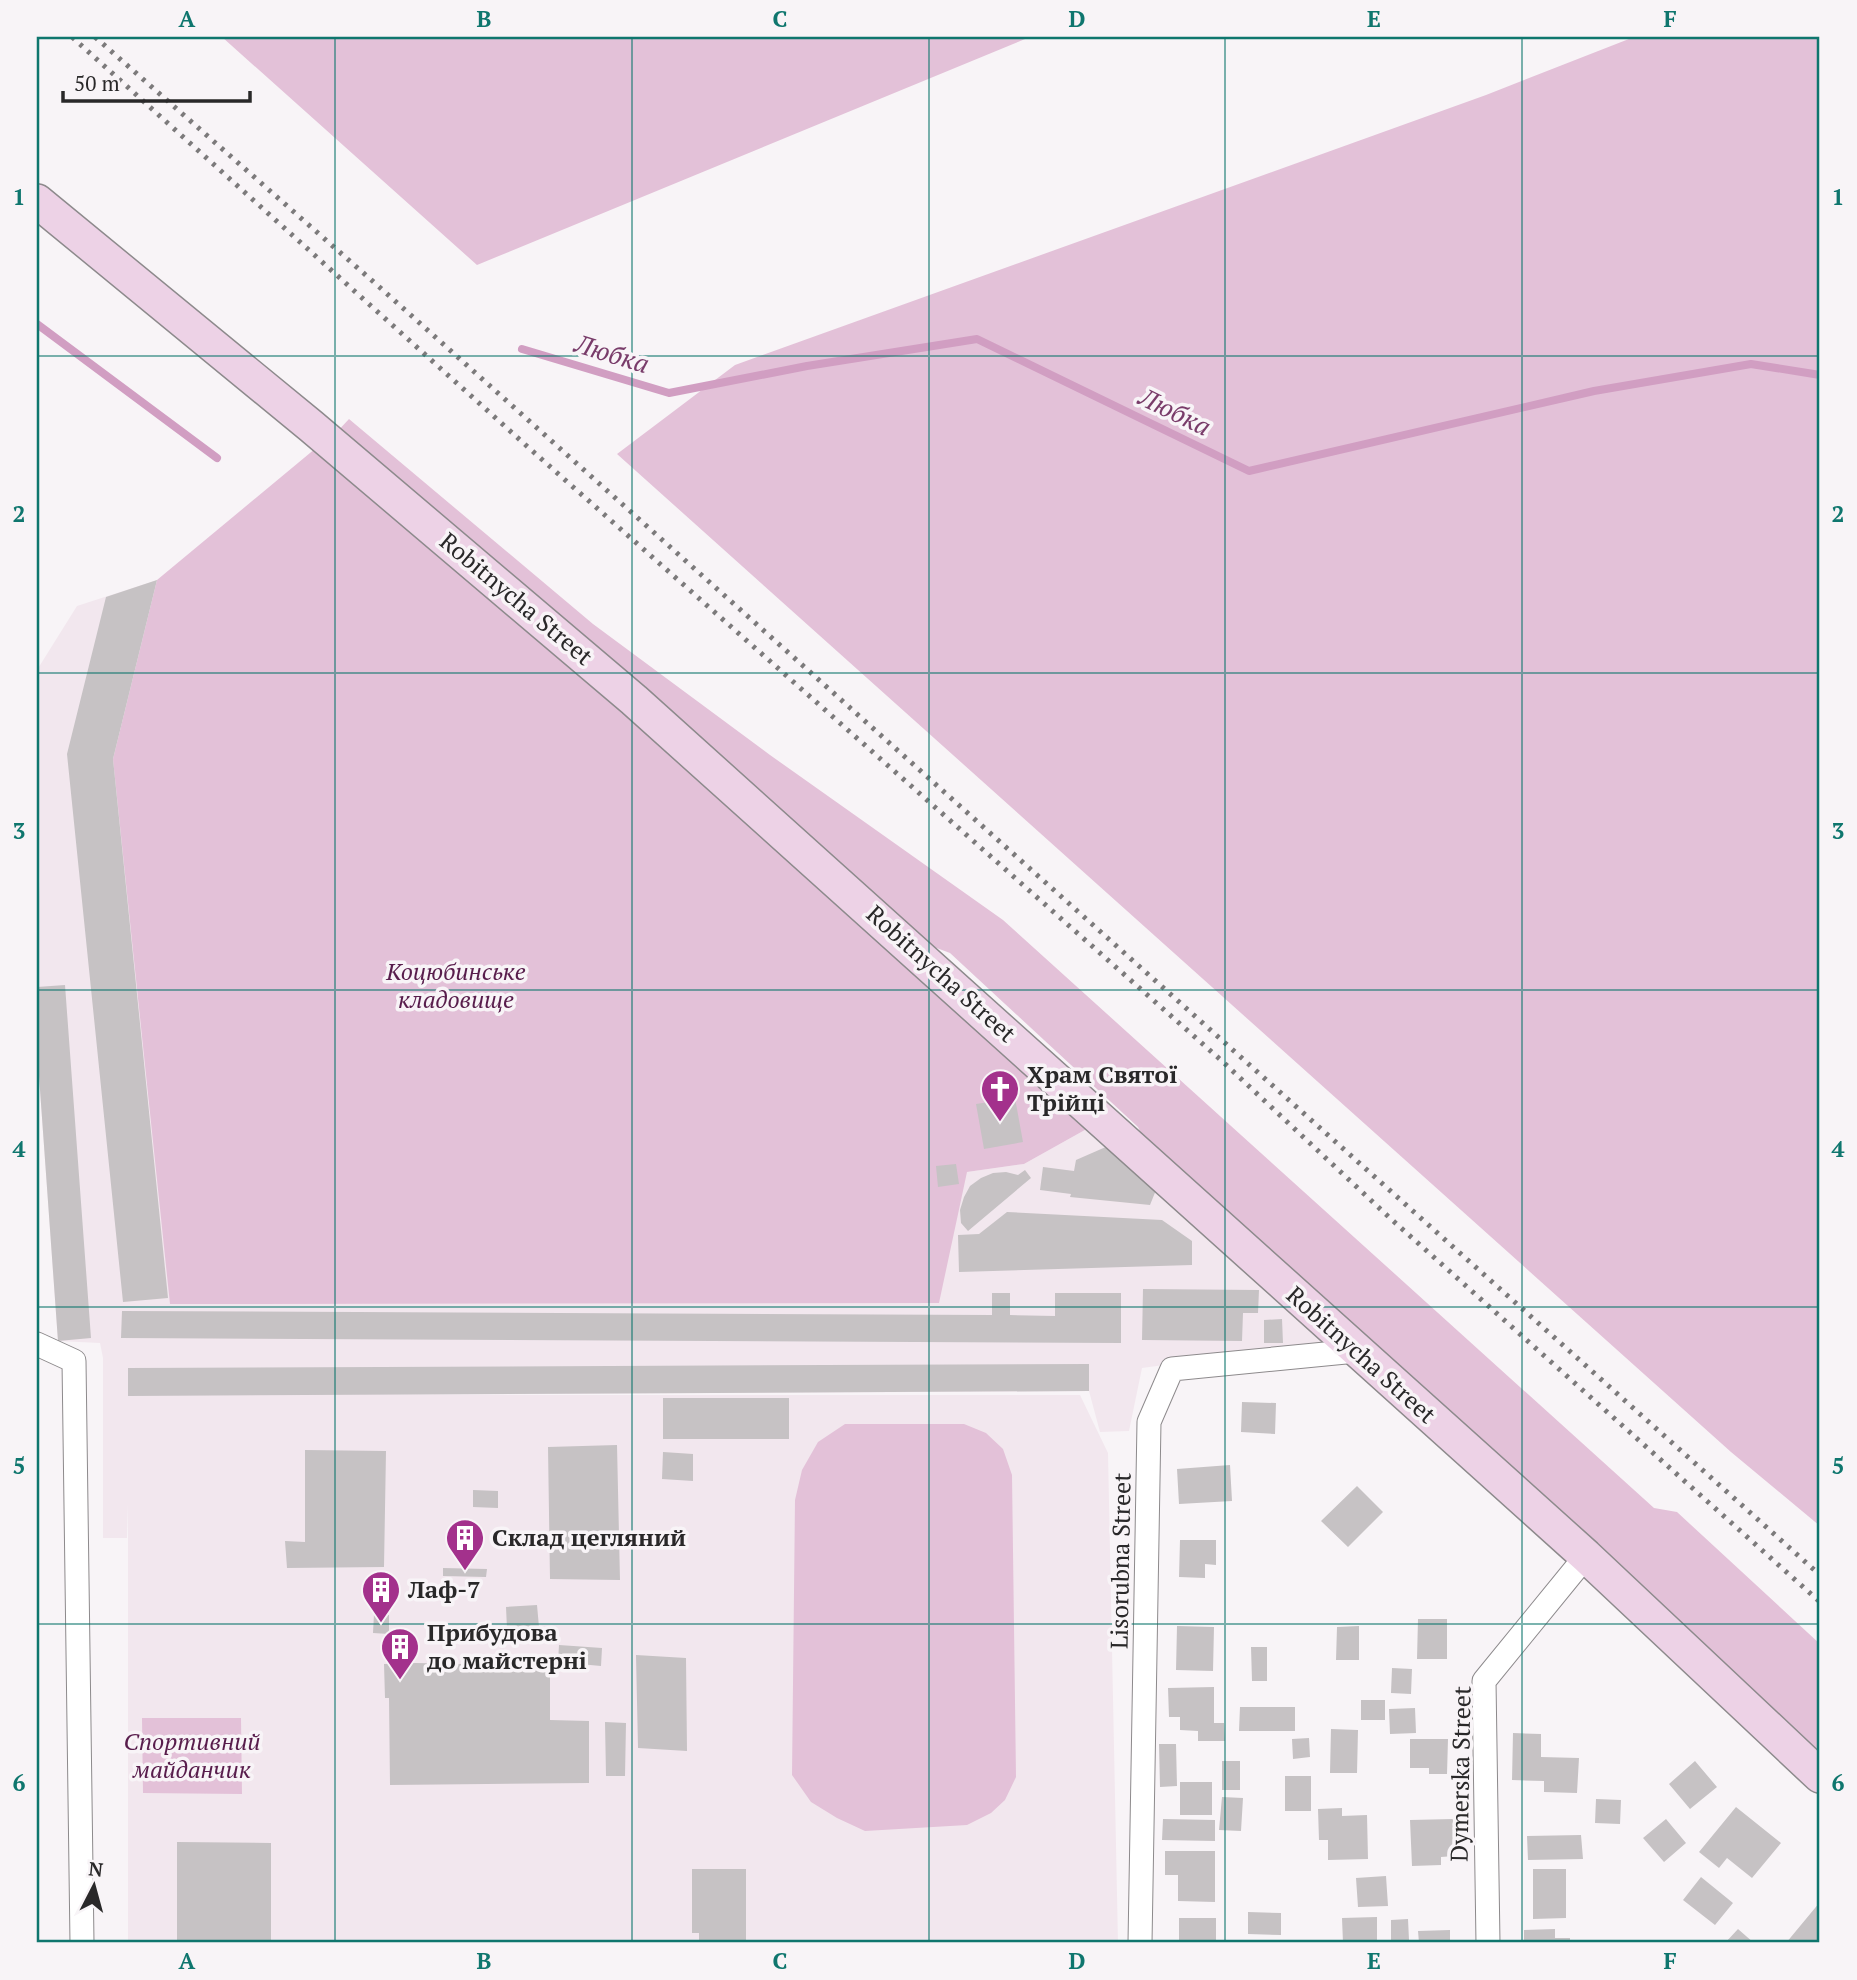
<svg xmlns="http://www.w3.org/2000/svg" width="1857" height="1980" font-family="'PT Serif',serif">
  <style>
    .built { fill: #f2e7ee }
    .green { fill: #e3c1d8 }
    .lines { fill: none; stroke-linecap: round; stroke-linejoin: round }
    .stream { stroke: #d19ec2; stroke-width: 8 }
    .building { fill: #c6c2c4 }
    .street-casing { stroke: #8d8a8c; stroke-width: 25 }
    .secondary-casing { stroke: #8d8a8c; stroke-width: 36 }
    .street { stroke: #fff; stroke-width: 23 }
    .secondary { stroke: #edd2e6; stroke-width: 33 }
    .rail { stroke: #7c7a7b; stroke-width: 5; stroke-dasharray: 3.5 7; stroke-linecap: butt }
    .grid { fill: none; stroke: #0f766e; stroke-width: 2; stroke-opacity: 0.55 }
    .labels { text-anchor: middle; stroke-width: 7; stroke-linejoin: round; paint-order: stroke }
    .street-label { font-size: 24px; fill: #292829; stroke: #f8f4f7 }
    .park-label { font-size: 24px; font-style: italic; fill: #581d4c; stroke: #f8f4f7 }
    .poi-label { font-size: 24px; font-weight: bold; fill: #292829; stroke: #f8f4f7; text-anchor: start }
    .water-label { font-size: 26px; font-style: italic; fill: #793c6a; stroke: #f8f4f7 }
    .neatline { fill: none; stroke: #0f766e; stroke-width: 2.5 }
    .grid-label { font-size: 23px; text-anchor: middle; font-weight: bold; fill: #0f766e }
  </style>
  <rect width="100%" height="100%" fill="#f8f4f7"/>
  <path class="built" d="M157,580L113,759L967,1172L1024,1164L1092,1126L1325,1343L1142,1368L1129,1431L1100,1432L1089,1391L373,1395H1080L1108,1453L1118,1943H128V1504L127,1538H103V1358L100,1343L58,1341L37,1048V929L40,881L37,670L77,606Z"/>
  <path class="green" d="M222,37H1030L477,265Z
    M1634,37H1820V1526L1731,1452L617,454L735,365L1486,95Z
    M349,419L593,624L770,755L1003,920L1654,1508L1677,1512L1820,1644V1760L1148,1148L1138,1127L950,953L926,944L335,434Z
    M316,448L625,710L1092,1126L1024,1164L967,1172L939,1303L170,1304L113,759L157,580Z
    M845,1424H964L986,1433L1003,1449L1012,1475L1016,1777L1005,1800L991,1813L967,1825L865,1831L837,1818L811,1802L792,1775L795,1500L802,1470L818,1442Z
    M142,1718H241L242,1794L143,1793Z"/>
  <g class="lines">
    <path class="stream" d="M37,324L217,458
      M522,349L669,393L807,366L977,339L1249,471L1594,391L1751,364L1820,375"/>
  </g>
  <path class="building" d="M157,580L113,759L168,1298L123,1302L67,754L106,597Z
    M65,985L91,1338L58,1341L37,1048V987Z
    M1015,1098L1023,1142L984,1149L976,1104Z
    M1108,1146L1156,1190L1150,1205L1070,1197L1071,1194L1040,1190L1043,1167L1074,1171L1076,1160Z
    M956,1164L959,1184L938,1187L936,1166Z
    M1025,1170L1031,1178L968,1231L961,1223L960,1210L964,1197L970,1186L981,1178L993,1173L1006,1172L1018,1175Z
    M1007,1212L1162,1220L1192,1241V1265L959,1272L958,1235L979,1234Z
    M1143,1289L1259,1290L1258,1313H1243L1242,1341L1142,1340Z
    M992,1293H1010V1315L1055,1316V1293H1121V1343L121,1338L122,1311L992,1315Z
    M1282,1319L1283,1343H1264V1320Z
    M1089,1364V1391L128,1396V1368Z
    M663,1398H789V1439H663Z
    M1242,1402L1276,1403L1275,1434L1241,1432Z
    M617,1445L620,1580L550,1579L548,1447Z
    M305,1450L386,1451L384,1567L287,1568L285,1541L305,1542Z
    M663,1452L693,1454V1481L662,1479Z
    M1230,1465L1232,1501L1179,1504L1177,1469Z
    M1357,1486L1383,1512L1348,1547L1321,1521Z
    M473,1490L498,1491V1508L473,1507Z
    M1180,1540H1216V1565L1205,1564V1578L1179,1577Z
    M443,1568L487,1569L486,1577L443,1576Z
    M537,1605L539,1627L507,1629L506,1607Z
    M374,1614L389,1615V1634L373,1633Z
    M1418,1619H1447V1659H1417Z
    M1177,1626L1214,1627L1213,1671L1176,1670Z
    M1359,1626V1660H1336L1337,1627Z
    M559,1645L602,1648L601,1666L558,1662Z
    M1251,1647H1267V1681H1252Z
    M636,1655L686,1658L687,1751L638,1748Z
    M416,1663L550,1666V1720L589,1721V1783L390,1785L389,1698H385L384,1664Z
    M1392,1668L1412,1669L1411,1694L1391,1693Z
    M1214,1687V1723H1224L1225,1741H1198V1731L1180,1730V1717H1169L1168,1688Z
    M1361,1700H1385V1720H1361Z
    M1240,1707H1295V1731H1239Z
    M1415,1708L1416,1733L1390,1734L1389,1709Z
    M605,1722L626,1723L625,1776H606Z
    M1331,1729L1358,1730L1357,1773H1330Z
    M1513,1733L1541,1734V1757L1579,1758L1577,1793L1544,1792V1781L1512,1780Z
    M1309,1738L1310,1757L1293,1759L1292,1739Z
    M1410,1739H1448L1447,1774H1429V1768H1410Z
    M1159,1744H1176L1177,1786L1160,1787Z
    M1222,1761H1240V1790H1222Z
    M1695,1761L1717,1787L1690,1809L1669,1784Z
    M1285,1776H1311V1811H1285Z
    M1180,1782H1212V1815H1180Z
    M1222,1797L1243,1798L1241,1831L1219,1830Z
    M1596,1799L1621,1800L1620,1824L1595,1823Z
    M1736,1807L1781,1843L1752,1878L1727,1858L1719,1868L1699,1852Z
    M1342,1808V1816L1367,1815L1368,1859L1328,1860V1840H1319L1318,1809Z
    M1163,1819L1215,1820V1841L1162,1840Z
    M1453,1819L1454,1856L1441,1857V1865L1412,1866L1410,1820Z
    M1666,1819L1686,1843L1664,1862L1643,1838Z
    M1581,1835L1583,1859L1528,1860L1527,1836Z
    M177,1842L271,1843V1943H177Z
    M1165,1851H1215V1902L1178,1901V1875H1165Z
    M692,1869H746V1943H699V1933H692Z
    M1533,1869H1566V1918L1533,1919Z
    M1386,1876L1388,1906L1358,1907L1356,1878Z
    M1701,1877L1733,1903L1715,1925L1683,1900Z
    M1820,1902V1943H1786Z
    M1248,1912L1281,1913V1935L1248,1934Z
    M1377,1917V1943H1343L1342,1918Z
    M1179,1918H1216V1943H1179Z
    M1408,1919L1409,1940H1391V1920Z
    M1555,1929V1938H1570V1943H1524V1930Z
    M1738,1929L1754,1943H1725Z
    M1450,1930V1943H1419L1418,1931Z"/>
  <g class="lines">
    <defs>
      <path id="street" d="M37,1344L74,1361L82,1943
        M1140,1943L1149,1422L1172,1369L1356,1351
        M1488,1943L1484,1681L1586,1556"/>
      <path id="secondary" d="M37,201L311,426L634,700L1586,1556L1820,1776"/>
    </defs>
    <use href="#street" class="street-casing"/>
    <use href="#secondary" class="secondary-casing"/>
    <use href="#street" class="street"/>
    <use href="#secondary" class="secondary"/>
    <path class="rail" d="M72,37L529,448L1222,1061L1391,1219L1820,1602
      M95,37L385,292L1820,1575"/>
  </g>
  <path class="grid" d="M335,37V1943M632,37V1943M929,37V1943M1225,37V1943M1522,37V1943M37,356H1820M37,673H1820M37,990H1820M37,1307H1820M37,1624H1820"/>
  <defs>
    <symbol id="church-pin" viewBox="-11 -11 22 30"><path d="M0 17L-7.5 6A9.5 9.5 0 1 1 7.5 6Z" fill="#a3318c" stroke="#f8f4f7"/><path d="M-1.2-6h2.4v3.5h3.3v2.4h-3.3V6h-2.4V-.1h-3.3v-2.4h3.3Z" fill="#fff"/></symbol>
    <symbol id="building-pin" viewBox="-11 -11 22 30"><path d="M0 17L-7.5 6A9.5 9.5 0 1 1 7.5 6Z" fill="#a3318c" stroke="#f8f4f7"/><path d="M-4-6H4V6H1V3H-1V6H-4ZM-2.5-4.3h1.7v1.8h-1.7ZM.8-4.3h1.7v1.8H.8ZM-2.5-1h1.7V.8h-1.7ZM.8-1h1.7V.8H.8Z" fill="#fff"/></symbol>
  </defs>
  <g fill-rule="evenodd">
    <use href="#church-pin" x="978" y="1067" width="44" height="60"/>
    <use href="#building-pin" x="443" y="1516" width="44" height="60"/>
    <use href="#building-pin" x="359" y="1568" width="44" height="60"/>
    <use href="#building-pin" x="378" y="1625" width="44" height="60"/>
  </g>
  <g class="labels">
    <g class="street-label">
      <text transform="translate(516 599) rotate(40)" y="8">Robitnycha Street</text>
      <text transform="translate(941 974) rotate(42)" y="8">Robitnycha Street</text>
      <text transform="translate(1361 1355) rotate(42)" y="8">Robitnycha Street</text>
      <text transform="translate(1121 1561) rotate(-89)" y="8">Lisorubna Street</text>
      <text transform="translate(1461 1774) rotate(-89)" y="8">Dymerska Street</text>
    </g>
    <g class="park-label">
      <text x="456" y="980">Коцюбинське<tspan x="456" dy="28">кладовище</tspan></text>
      <text x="192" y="1750">Спортивний<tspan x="192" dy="28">майданчик</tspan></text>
    </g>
    <g class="poi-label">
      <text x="1027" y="1083">Храм Святої<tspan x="1027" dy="28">Трійці</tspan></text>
      <text x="492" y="1546">Склад цегляний</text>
      <text x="408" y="1598">Лаф-7</text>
      <text x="427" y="1641">Прибудова<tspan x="427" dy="28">до майстерні</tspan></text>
    </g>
    <g class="water-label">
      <text transform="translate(612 354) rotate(17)" y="9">Любка</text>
      <text transform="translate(1175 412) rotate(26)" y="9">Любка</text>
    </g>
  </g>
  <rect width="1857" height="1980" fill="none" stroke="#f8f4f7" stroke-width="77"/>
  <g transform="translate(94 1886) rotate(6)" stroke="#f8f4f7" stroke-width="5" paint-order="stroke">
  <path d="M0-5L12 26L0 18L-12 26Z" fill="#292829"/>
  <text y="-10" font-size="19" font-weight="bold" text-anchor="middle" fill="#292829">N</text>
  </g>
  <path d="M63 91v10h187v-10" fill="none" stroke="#292829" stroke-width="3.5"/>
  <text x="74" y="91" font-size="21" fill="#292829" stroke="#f8f4f7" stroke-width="5" paint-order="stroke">50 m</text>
  <rect x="38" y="38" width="1780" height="1903" class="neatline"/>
  <g class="grid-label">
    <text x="187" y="27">A</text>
    <text x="484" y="27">B</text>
    <text x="780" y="27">C</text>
    <text x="1077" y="27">D</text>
    <text x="1374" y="27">E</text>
    <text x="1670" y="27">F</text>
    <text x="19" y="205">1</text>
    <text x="1838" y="205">1</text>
    <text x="19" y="522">2</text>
    <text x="1838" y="522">2</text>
    <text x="19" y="839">3</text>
    <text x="1838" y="839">3</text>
    <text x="19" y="1157">4</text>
    <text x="1838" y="1157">4</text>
    <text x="19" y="1474">5</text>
    <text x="1838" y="1474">5</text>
    <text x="19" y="1791">6</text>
    <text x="1838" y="1791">6</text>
    <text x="187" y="1969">A</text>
    <text x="484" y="1969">B</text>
    <text x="780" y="1969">C</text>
    <text x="1077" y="1969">D</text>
    <text x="1374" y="1969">E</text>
    <text x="1670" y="1969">F</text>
  </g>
</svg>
